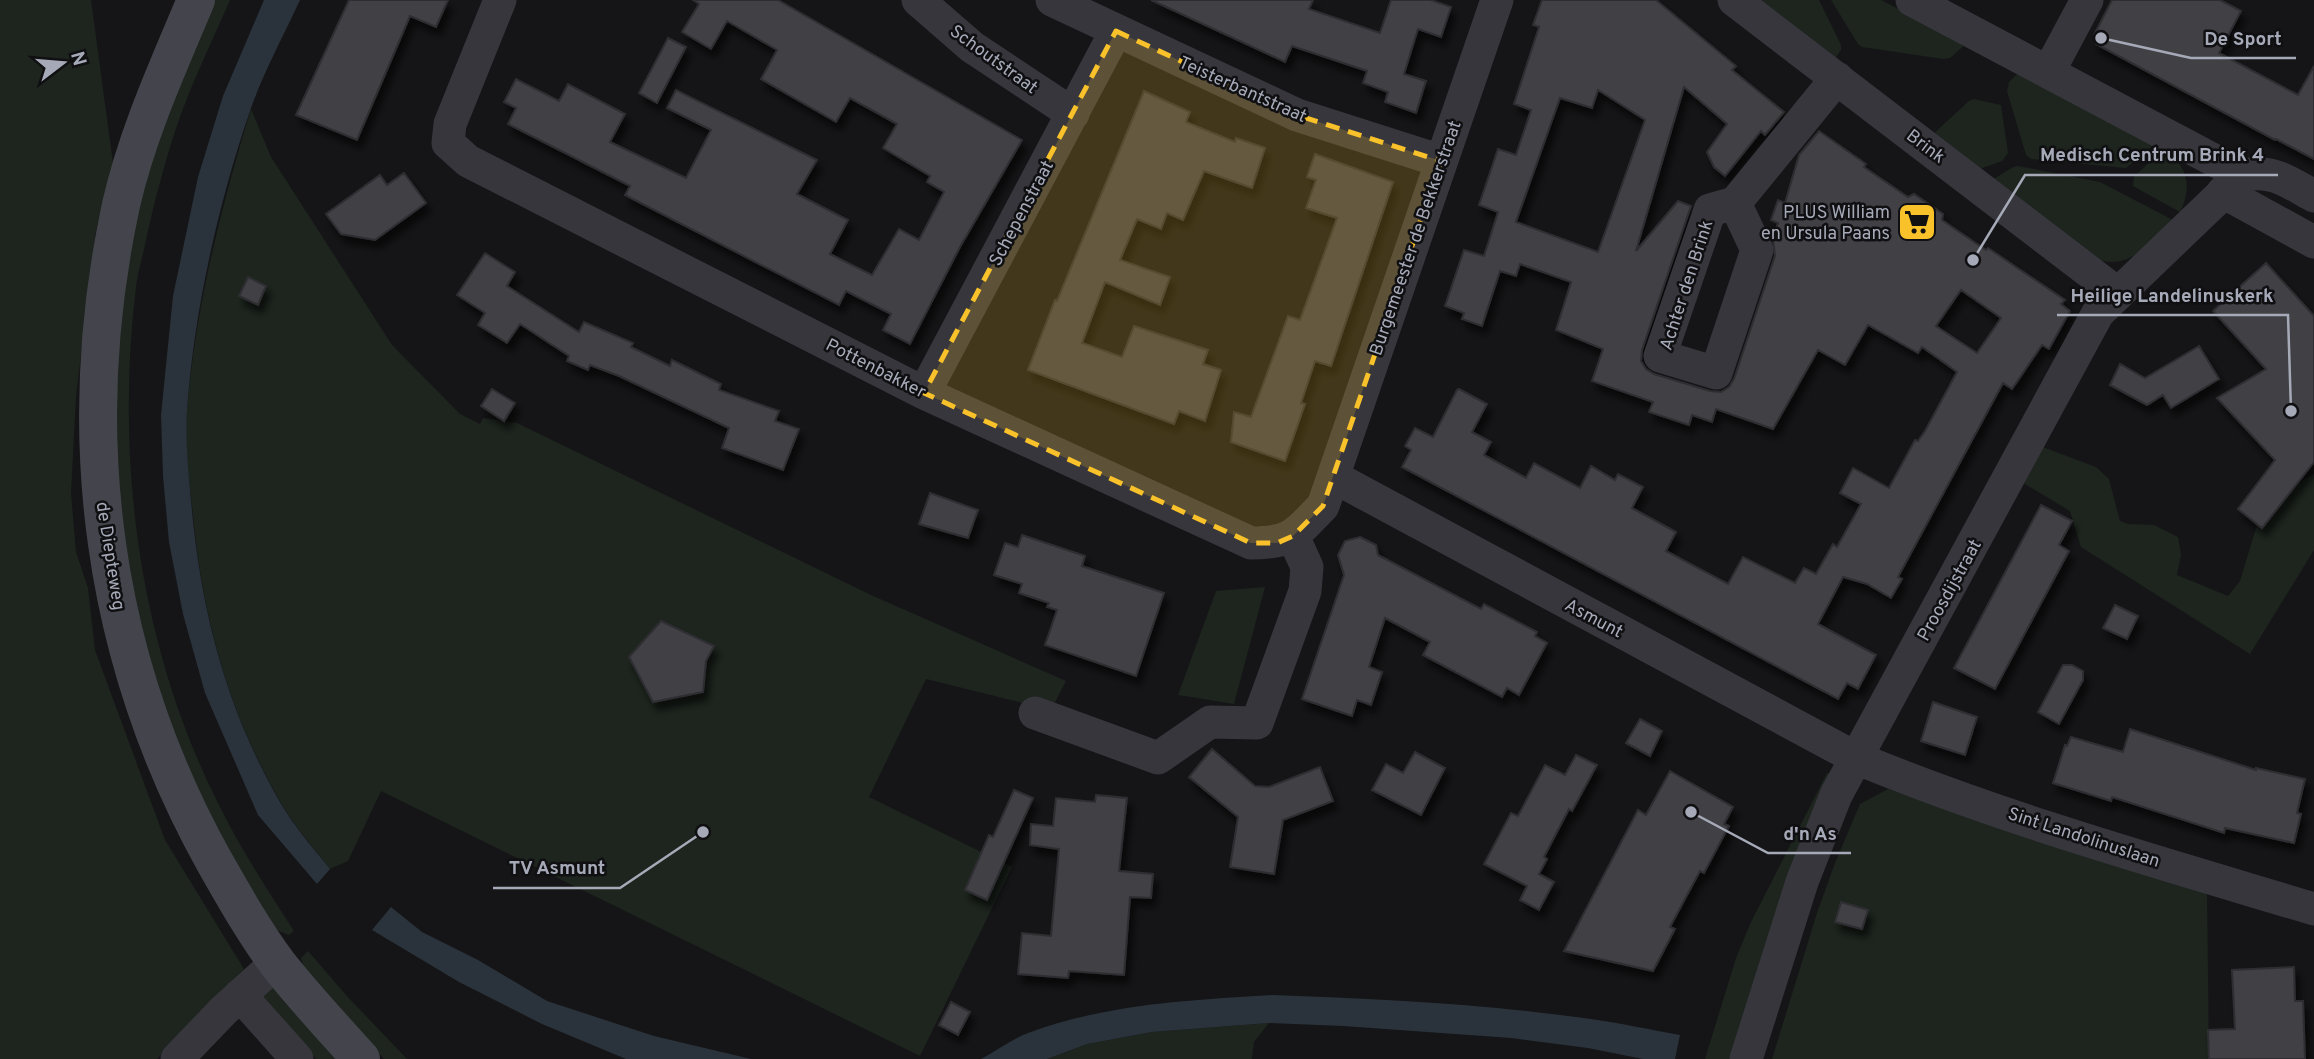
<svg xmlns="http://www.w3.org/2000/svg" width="2314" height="1059" font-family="Overpass,sans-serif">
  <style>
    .green { fill: #1d251e }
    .water { fill: #2a333b }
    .building { fill: #3f3f44; stroke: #2f2f33; stroke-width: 2; fill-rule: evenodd; filter: url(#shadow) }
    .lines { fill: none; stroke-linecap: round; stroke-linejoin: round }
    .street { stroke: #36363c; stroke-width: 33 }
    .secondary { stroke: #44454c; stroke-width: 38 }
    .marked { fill: #f9c12a; fill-opacity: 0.2; stroke: #f9c12a; stroke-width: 5; stroke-dasharray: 14 9; stroke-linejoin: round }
    .labels { text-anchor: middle; stroke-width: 5; stroke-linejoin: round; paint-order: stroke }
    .street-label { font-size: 18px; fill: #a6aab8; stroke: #101012 }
    .poi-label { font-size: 18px; fill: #a6aab8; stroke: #101012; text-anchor: end }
    .leader { fill: none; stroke: #a6aab8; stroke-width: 2.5 }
    .callout-dot { fill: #a6aab8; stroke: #101012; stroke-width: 2.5 }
    .callout-label { font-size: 19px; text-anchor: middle; font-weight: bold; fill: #a6aab8; stroke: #101012; stroke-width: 5; stroke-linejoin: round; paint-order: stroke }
  </style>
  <defs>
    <filter id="shadow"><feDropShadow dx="4.5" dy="8" stdDeviation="3.5" flood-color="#0009"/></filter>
  </defs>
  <rect width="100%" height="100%" fill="#151517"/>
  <path class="green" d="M0,0H91L113,163L96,230L76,397L71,493L76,552L88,588L95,650L165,840L244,969L157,1059H0Z
    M212,0H230C213,39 194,78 180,117C166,157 155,199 146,240C143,255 138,271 136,287C115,461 139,646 218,803C240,848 267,889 294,931L289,935L274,929L244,883L169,732L141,637L112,458L121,285L137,203L166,110Z
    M1754,0H1819L1841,45V50L1834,60Z
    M1831,0H1881L1966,44L1950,58L1943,59L1862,47L1858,44Z
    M2019,72L2155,144L2126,168L2031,159L2026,155L2007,91L2009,82Z
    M1974,99L2001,105L2008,153L2002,161L1977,170L1932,135L1969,101Z
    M251,109L271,157L392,345L460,414L480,424L483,418L517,423L871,595L1066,681L1051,710L926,679L869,797L1012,867L920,1056L381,791L348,861L330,869C313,847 294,826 280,801C228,711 203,618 193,515C189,480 184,444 187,409C196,306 221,207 251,109Z
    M2164,148C2187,165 2193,187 2180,212L2133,186L2134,177Z
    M2018,166L2100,182L2173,220C2152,240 2130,272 2097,259L1992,180L2013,167Z
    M2040,446L2096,467L2109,479L2120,521L2128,524L2154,525L2178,537L2181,555L2177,575L2228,596L2240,581L2260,515L2270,500L2314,474V550L2250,654L2081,547L2070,511L2020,481Z
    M1265,587L1234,704L1178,695L1216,591Z
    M1827,773L1833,774L1733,1059H1705L1736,958L1751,922Z
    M1888,789L2207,891L2209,1059H1772L1817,913L1835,863L1860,804Z
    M308,951L346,995L407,1059H384C366,1039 304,981 301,958Z
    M271,987L281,991L341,1059H316L258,991Z
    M1269,1023L1254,1042L1252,1059H1047L1087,1044L1152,1032Z"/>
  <path class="water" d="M264,0H300C283,37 263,73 250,111C218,204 194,312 187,410C185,444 189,477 192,511C202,615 227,710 280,802C294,826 313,848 330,869L317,884L258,815L205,693L183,614L169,542L163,476L161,415L173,296L198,177L223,96Z
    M391,907L422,932L478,960L547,1001L654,1036L751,1059H626L542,1024L459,982L372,930Z
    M1272,995C1379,999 1486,1004 1591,1019C1621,1023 1651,1030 1680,1035L1675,1059H1643L1588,1048L1511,1038L1343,1026L1269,1023L1152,1032L1087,1044L1047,1059H981C996,1051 1012,1039 1028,1033C1106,1004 1190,1000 1272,995Z"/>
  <path class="building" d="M349,0H448L436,27L410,16L357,140L296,115Z
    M693,0H778L1022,140L960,247L910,344L883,330L891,314L846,291L839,305L625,195L630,186L508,124L516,108L504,102L516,79L559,101L568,84L625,114L610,142L686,178L711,130L667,108L676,90L817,160L797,194L848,220L830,254L872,275L899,229L919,240L944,192L927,182L930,176L883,148L897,124L850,98L836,122L761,79L777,50L727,21L711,49L682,32L699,4Z
    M1151,0H1313L1309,9L1380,33L1391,0H1431L1451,7L1441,37L1418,29L1404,74L1426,81L1416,113L1385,102L1388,92L1363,83L1367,71L1292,46L1285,62Z
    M1542,0H1656L1736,66L1732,70L1784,112L1765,135L1761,131L1725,176L1714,167L1707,152L1727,124L1684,87L1636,251L1678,201L1691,206L1642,350L1641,361L1646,369L1654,374L1710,391L1721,392L1729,387L1734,379L1775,256L1773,238L1778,223L1771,220L1778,200L1785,203L1799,155L1819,131L1866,164L1864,167L1908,197L1914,194L1943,214L1942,220L1986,250L1988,248L2065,300L2061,304L2070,311L2049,349L2042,345L2012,389L2003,383L1898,577L1902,579L1891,598L1867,584L1843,577L1818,624L1876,655L1858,689L1847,683L1838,699L1402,467L1411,450L1405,446L1415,428L1433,437L1457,390L1459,389L1487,404L1472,432L1491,442L1484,455L1526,478L1534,463L1580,488L1591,466L1615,480L1618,474L1643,487L1632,508L1676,532L1666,551L1728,584L1743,557L1795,583L1804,568L1816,574L1833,544L1837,547L1861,504L1840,493L1853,468L1889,488L1915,440L1918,441L1925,431L1957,372L1922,347L1918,353L1868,325L1845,365L1818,350L1773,429L1716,409L1712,422L1692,415L1689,425L1649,412L1653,402L1592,381L1603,349L1556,330L1571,282L1520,264L1516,276L1500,271L1482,326L1462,319L1464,313L1445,306L1464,250L1484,256L1498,212L1479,205L1498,149L1516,155L1531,110L1514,104L1539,27L1533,25ZM1598,90L1645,120L1598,252L1516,222L1560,98L1592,108ZM1961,290L2001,318L1977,353L1936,326Z
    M2112,0H2220L2241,11L2219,53L2298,95L2314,66V159L2276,139L2275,140L2096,44L2094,35Z
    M668,38L686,47L657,103L639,93Z
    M1144,91L1190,112L1186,122L1235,142L1236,138L1265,148L1252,188L1204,171L1183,220L1167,213L1161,229L1137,219L1120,260L1170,277L1160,305L1105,282L1082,343L1122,357L1134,326L1208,350L1203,364L1221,370L1205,421L1179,411L1174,424L1028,370L1055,300L1057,301Z
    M1315,154L1393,182L1331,366L1315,361L1301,403L1305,404L1285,461L1231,442L1234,412L1251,417L1288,316L1300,320L1337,218L1306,208L1316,180L1307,177Z
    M404,173L426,203L375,240L341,234L326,214L380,175L387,185Z
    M485,253L515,272L507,286L579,332L584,322L633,343L631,347L670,366L672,360L721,384L719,390L779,411L775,421L799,429L783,470L722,448L729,428L619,376L590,365L588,370L567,361L569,356L520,324L507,343L478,325L485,313L457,295Z
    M2266,263L2314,316V462L2262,528L2238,509L2275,460L2217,398L2266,369L2213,311Z
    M248,277L266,286L258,305L239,296Z
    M2199,346L2219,379L2171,408L2163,395L2147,405L2110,385L2120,364L2145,378Z
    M492,389L515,403L504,421L481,406Z
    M930,493L978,510L968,538L919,524Z
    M2041,505L2072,521L2059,545L2069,551L1995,689L1954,668Z
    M1022,535L1085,556L1082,566L1164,593L1136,676L1045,645L1057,610L1047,607L1049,603L1019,593L1022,584L994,575L1005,543L1018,547Z
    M1360,537L1376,545L1378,555L1481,609L1484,604L1537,632L1535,636L1547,643L1519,695L1507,688L1502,697L1423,655L1430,642L1385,618L1369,667L1382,672L1371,705L1357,700L1352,716L1302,699L1344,575L1338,555L1345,541Z
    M2115,605L2138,616L2127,639L2103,628Z
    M661,621L714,646L706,661L703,692L653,702L629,657Z
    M2063,665H2072L2083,671V680L2059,724L2038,712Z
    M1933,702L1977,717L1965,755L1921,741Z
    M1640,719L1662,731L1650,756L1626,743Z
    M2130,729L2256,770V768L2305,779L2297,813L2301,814L2294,843L2225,828L2224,833L2112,797L2111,801L2053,783L2065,745L2067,746L2071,737L2123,752Z
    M1212,749L1255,786L1269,787L1320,767L1333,801L1283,820L1274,874L1230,867L1238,817L1189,777Z
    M1415,752L1445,768L1421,815L1372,790L1386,764L1403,773Z
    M1576,755L1597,765L1572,811L1569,809L1544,857L1547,859L1539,874L1554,882L1539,910L1520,900L1527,886L1484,864L1511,813L1518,816L1545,765L1565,775Z
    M1670,771L1733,807L1724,824L1729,826L1704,873L1700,871L1670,927L1675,929L1653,971L1564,951L1638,810L1646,815Z
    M1014,790L1033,798L987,900L965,890L989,835L993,837Z
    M1096,795L1127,798L1119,871L1153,874L1151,898L1130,897L1124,975L1069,971L1068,978L1018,974L1022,933L1051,936L1059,849L1030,845L1031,824L1053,826L1056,798L1095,802Z
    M1841,902L1868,910L1862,929L1835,922Z
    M2294,967L2295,1001H2303L2305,1059H2209L2208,1030L2235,1029L2232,970Z
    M951,1002L970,1012L958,1035L939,1025Z"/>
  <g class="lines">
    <path class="street" d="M500,0L450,124L448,143L468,161L924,393L1251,543C1293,543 1295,534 1323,506L1497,0
      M918,0L972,47L1073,114
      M1052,0L1297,115L1441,161
      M1734,0L2117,293
      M1912,0L2242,175C2275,170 2286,181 2314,196
      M2049,71L2087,0
      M2223,192L2314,242
      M1735,203L1757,250L1716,373L1660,356L1710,210L1735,203L1837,78
      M924,393L1116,31
      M1334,477L1856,758C2004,819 2161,863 2314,909
      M1035,713L1158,758L1210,722L1257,723L1305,591L1307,567L1293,536
      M240,995L297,1059
      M177,1059L223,1011L277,962
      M1746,1059L1802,882L1836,795L2098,313L2242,175"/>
    <path class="secondary" d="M196,0C168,67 137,134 121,205C72,432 101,658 214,861C234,896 254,932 278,964C304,997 333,1028 361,1059"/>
  </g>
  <path class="marked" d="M1116,31L1297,115L1441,161L1323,506L1293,536L1277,543H1251L924,393Z"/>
  <defs>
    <symbol id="supermarket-square" viewBox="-11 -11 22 22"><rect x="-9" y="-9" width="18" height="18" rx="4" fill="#f9c12a" stroke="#101012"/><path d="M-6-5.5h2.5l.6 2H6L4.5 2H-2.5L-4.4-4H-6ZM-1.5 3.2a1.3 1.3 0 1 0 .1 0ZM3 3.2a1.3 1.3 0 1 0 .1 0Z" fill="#111"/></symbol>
  </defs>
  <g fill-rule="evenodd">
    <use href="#supermarket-square" x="1895" y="200" width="44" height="44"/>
  </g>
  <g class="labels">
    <g class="street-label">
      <text transform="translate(994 59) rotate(36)" y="6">Schoutstraat</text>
      <text transform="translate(1243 89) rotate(24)" y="6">Teisterbantstraat</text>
      <text transform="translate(1926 146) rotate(37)" y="6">Brink</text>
      <text transform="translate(1021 213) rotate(-62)" y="6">Schepenstraat</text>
      <text transform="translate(1415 238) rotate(-71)" y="6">Burgemeester de Bekkerstraat</text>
      <text transform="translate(1686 285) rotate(-72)" y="6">Achter den Brink</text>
      <text transform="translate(876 368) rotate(27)" y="6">Pottenbakker</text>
      <text transform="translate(111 556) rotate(81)" y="6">de Diepteweg</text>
      <text transform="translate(1949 590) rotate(-61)" y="6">Proosdijstraat</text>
      <text transform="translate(1594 618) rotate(28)" y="6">Asmunt</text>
      <text transform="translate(2084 837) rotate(18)" y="6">Sint Landolinuslaan</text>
    </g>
    <g class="poi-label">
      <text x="1890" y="218">PLUS William<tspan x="1890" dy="21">en Ursula Paans</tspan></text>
    </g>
  </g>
  <path class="leader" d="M2101 38L2191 58H2296M1973 260L2025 175H2278M2291 411L2288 315H2057M1691 812L1768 853H1851M703 832L620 888H493"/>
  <g class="callout-dot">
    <circle cx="2101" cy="38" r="7"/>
    <circle cx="1973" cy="260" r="7"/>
    <circle cx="2291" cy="411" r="7"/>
    <circle cx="1691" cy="812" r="7"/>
    <circle cx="703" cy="832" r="7"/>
  </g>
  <g class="callout-label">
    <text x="2243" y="45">De Sport</text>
    <text x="2152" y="161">Medisch Centrum Brink 4</text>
    <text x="2172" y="302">Heilige Landelinuskerk</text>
    <text x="1810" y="840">d'n As</text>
    <text x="557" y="874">TV Asmunt</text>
  </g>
  <g transform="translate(63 63) rotate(74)" stroke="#101012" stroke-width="5" paint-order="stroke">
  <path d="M0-5L12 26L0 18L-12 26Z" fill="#a6aab8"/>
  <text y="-10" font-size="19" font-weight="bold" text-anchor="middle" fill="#a6aab8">N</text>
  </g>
</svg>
